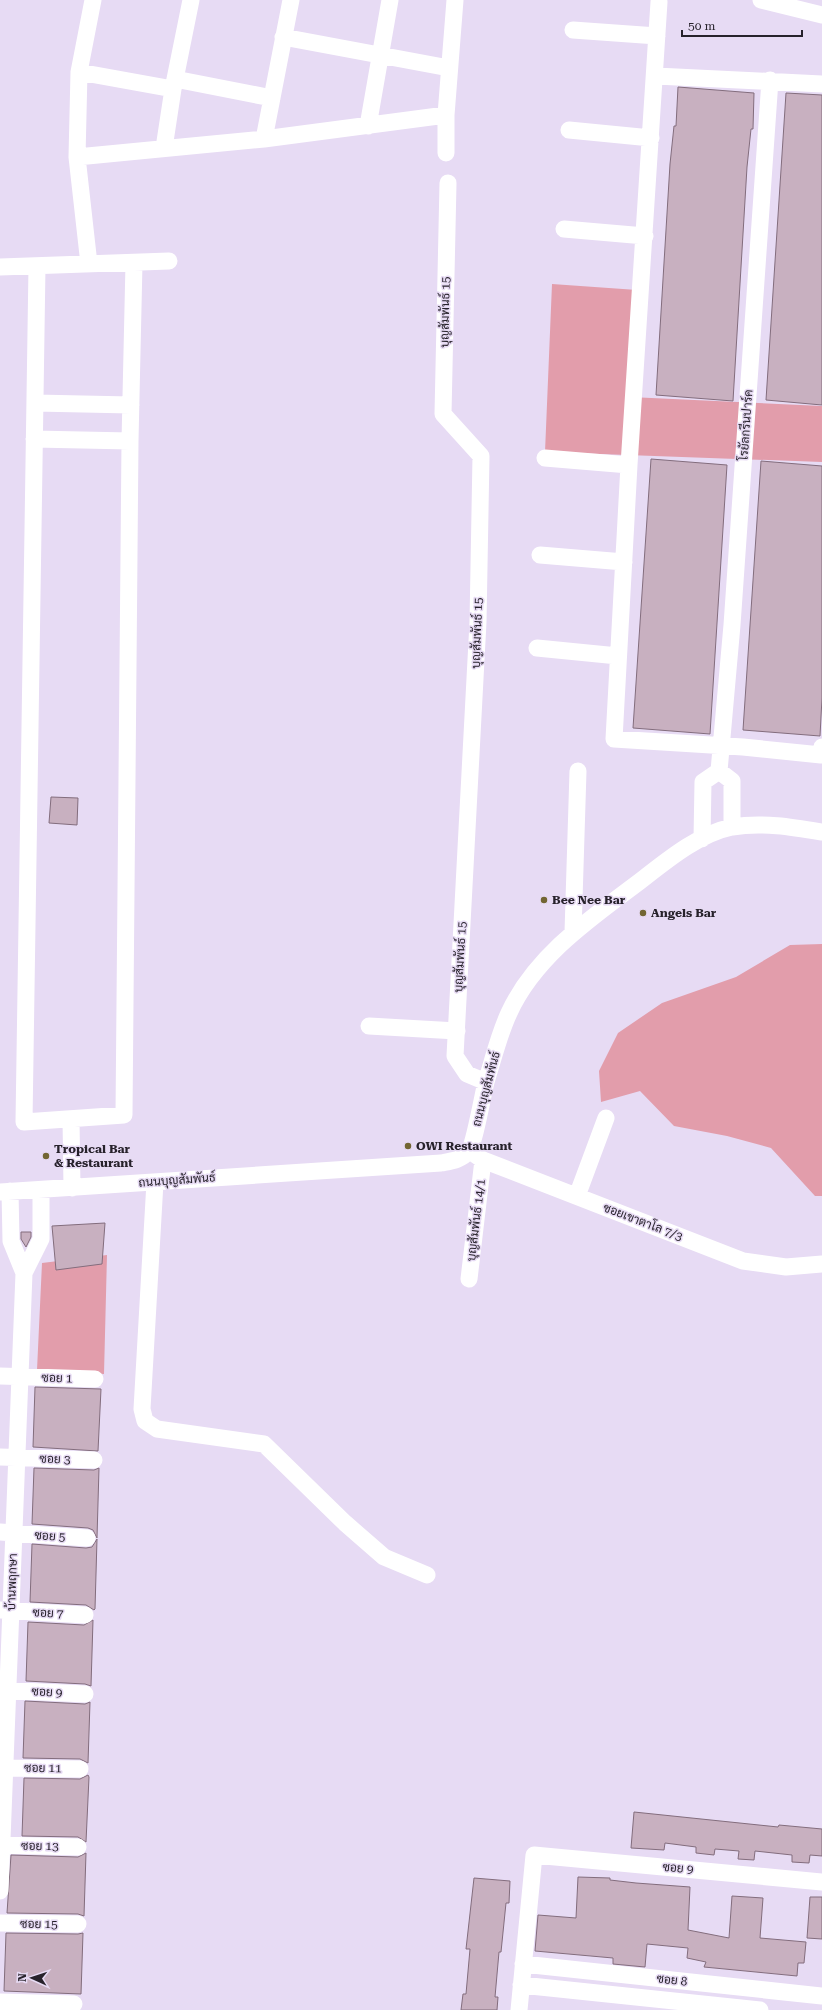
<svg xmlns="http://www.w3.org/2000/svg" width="822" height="2010" font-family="'Roboto Serif',Sarabun,serif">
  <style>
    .green { fill: #e29dab }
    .building { fill: #c8b0c0; stroke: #836d7d }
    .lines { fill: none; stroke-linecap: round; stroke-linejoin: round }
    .minor { stroke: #fff; stroke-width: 17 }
    .poi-dot { fill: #726532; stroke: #e7dbf4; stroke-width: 1.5 }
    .labels { text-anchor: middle; stroke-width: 3; stroke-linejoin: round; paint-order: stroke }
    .street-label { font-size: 12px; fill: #27222b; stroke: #e7dbf4 }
    .poi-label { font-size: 12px; font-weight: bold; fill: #27222b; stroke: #e7dbf4; text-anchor: start }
  </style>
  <rect width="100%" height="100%" fill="#e7dbf4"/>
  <path class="green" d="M552,284L637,290L630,397L822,406V462L545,452Z
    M822,944V1196H815L771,1148L727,1136L674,1126L640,1091L601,1102L599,1071L618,1033L662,1003L736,977L790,945Z
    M107,1255L104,1374L37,1370L42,1263Z"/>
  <path class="building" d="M678,87L754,93L753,129H751L747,167L733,401L656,395L670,164L674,126H676Z
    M786,93L822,95V405L766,400Z
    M651,459L727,465L710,734L633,728Z
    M761,461L822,466V698L820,736L743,730Z
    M51,797L78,798L77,825L49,823Z
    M105,1223L102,1264L56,1270L52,1226Z
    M21,1232H31V1237L26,1247L21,1239Z
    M35,1387L101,1389L98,1451L33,1447Z
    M34,1468L94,1470L99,1468L97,1538L93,1530L88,1528L32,1524Z
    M97,1539L95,1609L94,1610L86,1605L30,1602L32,1544L86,1548L92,1547Z
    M93,1620L91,1686L85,1684L26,1681L28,1622L84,1625Z
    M25,1701L85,1704L90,1702L88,1763L80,1759L23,1758Z
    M88,1775L89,1777L86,1842L78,1837L22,1836L24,1778L80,1779Z
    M634,1812L778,1827L779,1825L822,1829V1856L810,1855L809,1863L792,1862V1855L755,1851L754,1860L738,1859L739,1851L715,1849L714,1855L696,1853V1847L665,1843L664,1850L631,1848Z
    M86,1853L84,1916L78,1914L7,1913L11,1855L78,1857Z
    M578,1877L610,1878V1880L636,1883L690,1887L688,1930L729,1938L732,1896L763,1898L760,1938L806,1942L804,1963H798L797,1976L704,1967L706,1962L687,1958L688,1948L647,1944L645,1967L613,1964V1958L535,1951L538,1915L576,1918Z
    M474,1878L510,1881L509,1903H506L501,1952H499L495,1997H498L497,2010H461L463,1994H466L470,1949H466Z
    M810,1897H822V1939L807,1938Z
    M6,1933L78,1934L83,1933L81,1994L4,1991Z"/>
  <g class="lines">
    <path class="minor" d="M761,0L822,15
      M659,2L629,465L614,739L743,747L821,755L822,747
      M573,30L657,36
      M283,37L449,68
      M79,72L173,89
      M656,76L822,84
      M175,79L272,98
      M368,126L390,0
      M569,130L651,138
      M264,139L291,0
      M164,148L173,89L191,0
      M446,153V115L455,0
      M77,157L264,139L446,115
      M448,183L443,414L481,456L478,622L455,1056L467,1074L486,1082
      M564,229L645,236
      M89,264L77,157L79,72L93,0
      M37,266L24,1122L124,1115L130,441L134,263
      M0,267L169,261
      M35,403L131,405
      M34,439L130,441
      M545,458L629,465
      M540,555L624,562
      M537,648L618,656
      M719,771L732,625L770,80
      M719,771L732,781V827
      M702,839L703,782L719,771
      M573,932L578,771
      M369,1026L457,1031
      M71,1119L72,1188
      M470,1151L483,1160L743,1261L786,1267L822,1264
      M155,1182L142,1409L145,1421L157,1429L264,1444L345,1523L384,1557L427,1575
      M0,1192L441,1163C451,1161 461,1160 468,1152C474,1146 483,1094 486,1082C493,1060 499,1034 509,1013C535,956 591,918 639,882C666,861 698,834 732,827C762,822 792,827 822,832
      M577,1196L606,1118
      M24,1273L41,1239V1190
      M469,1279L483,1160
      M0,1376L95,1379
      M0,1457L94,1460
      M0,1532L87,1538
      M0,1610L85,1615
      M0,1690L85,1694
      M0,1768L80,1769
      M0,1845L78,1847
      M0,1891L24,1273L11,1241L10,1191
      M0,1923L78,1924
      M523,1964L822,1996
      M521,1985L760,2010
      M0,2002L74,2004
      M519,2010L534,1855L822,1882"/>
  </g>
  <g class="poi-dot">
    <circle cx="544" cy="900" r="4"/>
    <circle cx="643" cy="913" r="4"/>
    <circle cx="408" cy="1146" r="4"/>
    <circle cx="46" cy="1156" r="4"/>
  </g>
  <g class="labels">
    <g class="street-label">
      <text transform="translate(445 312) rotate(-89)" y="4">บุญสัมพันธ์ 15</text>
      <text transform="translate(746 425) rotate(-86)" y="4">โรยัลกรีนปาร์ค</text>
      <text transform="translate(477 633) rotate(-88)" y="4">บุญสัมพันธ์ 15</text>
      <text transform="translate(460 957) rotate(-87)" y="4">บุญสัมพันธ์ 15</text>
      <text transform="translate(486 1089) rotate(-75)" y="4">ถนนบุญสัมพันธ์</text>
      <text transform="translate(177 1180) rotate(-4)" y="4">ถนนบุญสัมพันธ์</text>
      <text transform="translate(476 1220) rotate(-83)" y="4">บุญสัมพันธ์ 14/1</text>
      <text transform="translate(643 1222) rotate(21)" y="4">ซอยเขาตาโล 7/3</text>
      <text transform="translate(57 1378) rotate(2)" y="4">ซอย 1</text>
      <text transform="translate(55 1459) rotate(2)" y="4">ซอย 3</text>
      <text transform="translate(50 1536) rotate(4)" y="4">ซอย 5</text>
      <text transform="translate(12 1582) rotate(-88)" y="4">บ้านพฤกษา</text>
      <text transform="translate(48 1613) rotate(3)" y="4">ซอย 7</text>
      <text transform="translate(47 1692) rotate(3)" y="4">ซอย 9</text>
      <text transform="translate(43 1768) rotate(1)" y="4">ซอย 11</text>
      <text transform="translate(40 1846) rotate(1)" y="4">ซอย 13</text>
      <text transform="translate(678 1868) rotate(5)" y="4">ซอย 9</text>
      <text transform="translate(39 1924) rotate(1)" y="4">ซอย 15</text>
      <text transform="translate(672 1980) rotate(6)" y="4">ซอย 8</text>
    </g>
    <g class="poi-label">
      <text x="552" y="904">Bee Nee Bar</text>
      <text x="651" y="917">Angels Bar</text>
      <text x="416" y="1150">OWI Restaurant</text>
      <text x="54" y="1153">Tropical Bar<tspan x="54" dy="14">&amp; Restaurant</tspan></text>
    </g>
  </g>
  <g transform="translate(32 1978) rotate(273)" stroke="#e7dbf4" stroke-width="3" paint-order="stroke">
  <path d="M0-3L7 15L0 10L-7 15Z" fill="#27222b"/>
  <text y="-6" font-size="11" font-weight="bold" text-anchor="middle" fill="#27222b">N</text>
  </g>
  <path d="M682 30v6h120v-6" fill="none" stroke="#27222b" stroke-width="2"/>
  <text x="688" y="30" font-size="12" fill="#27222b" stroke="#e7dbf4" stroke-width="3" paint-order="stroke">50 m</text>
</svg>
